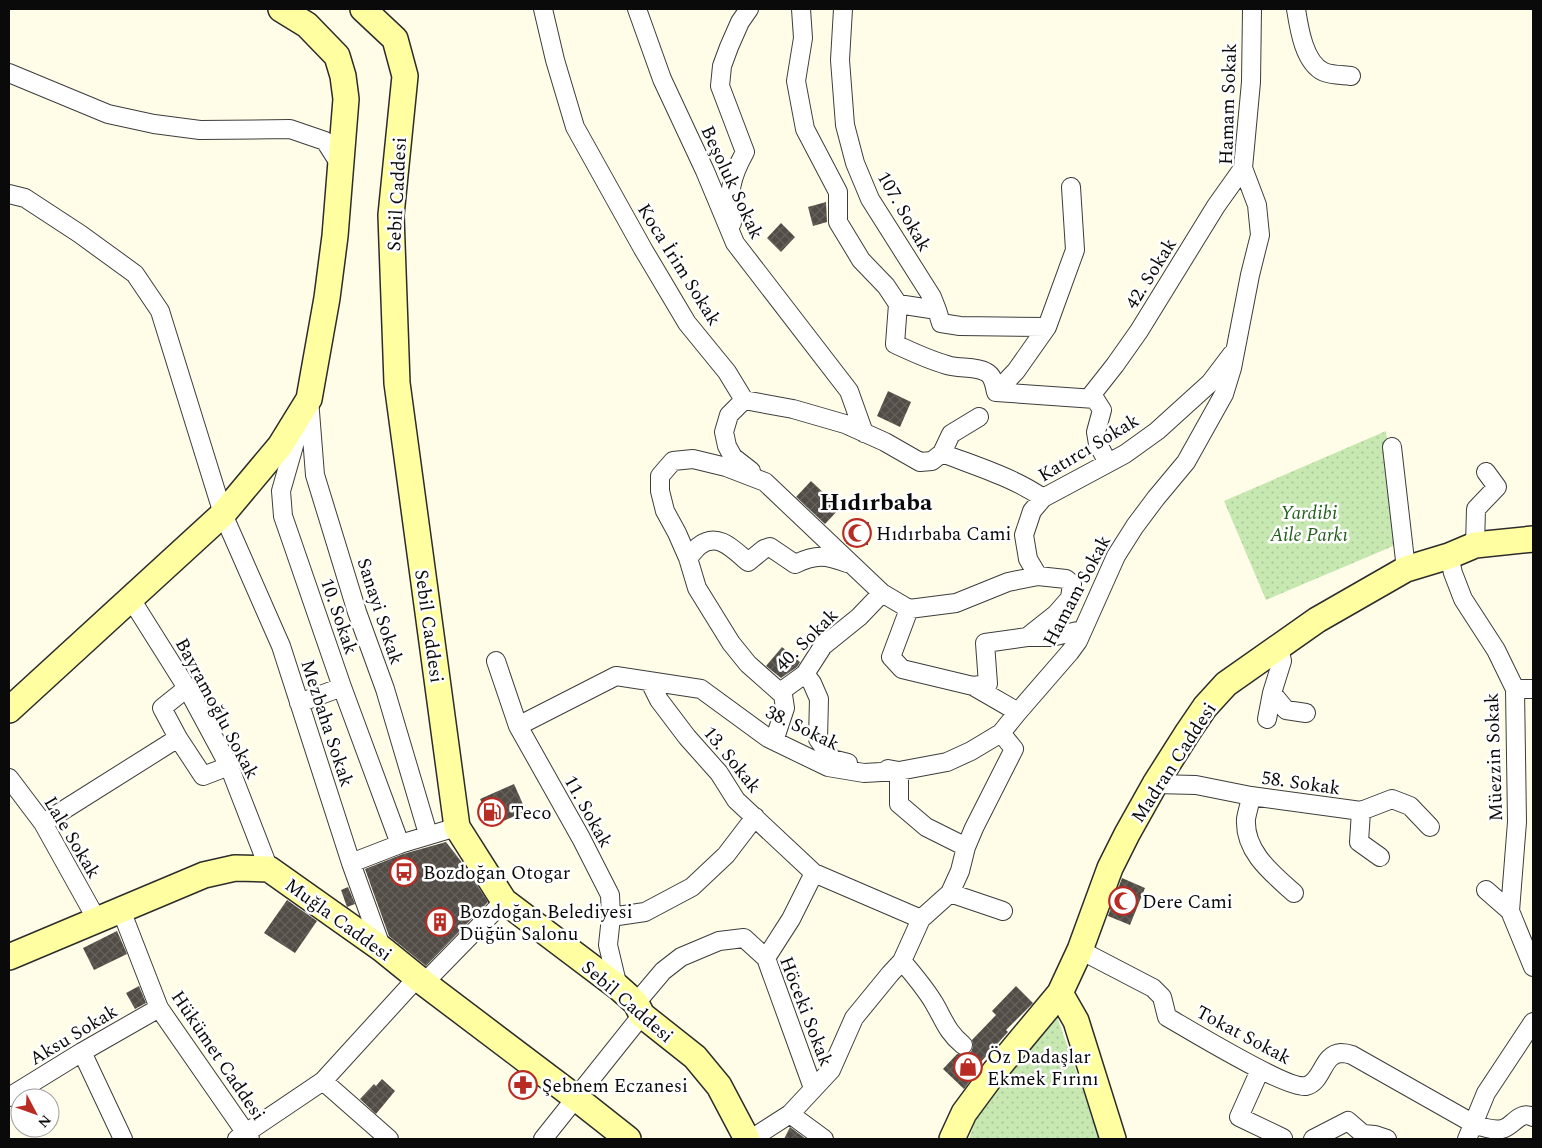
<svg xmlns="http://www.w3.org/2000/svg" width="1542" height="1148" font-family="Spectral,serif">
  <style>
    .green { fill: url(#green-dots) }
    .building { fill: url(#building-cross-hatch) }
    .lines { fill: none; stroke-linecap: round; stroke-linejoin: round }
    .street-casing { stroke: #3d3d3d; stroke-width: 20 }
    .secondary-casing { stroke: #2c2c2c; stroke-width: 28 }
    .street { stroke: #fff; stroke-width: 18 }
    .secondary { stroke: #ffffa2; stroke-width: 25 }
    .labels { text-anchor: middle; stroke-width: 5; stroke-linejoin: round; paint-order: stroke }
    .street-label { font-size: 19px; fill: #0a0a0a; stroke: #fff }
    .park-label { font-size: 19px; font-style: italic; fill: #23601c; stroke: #fff }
    .poi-label { font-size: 19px; fill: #0a0a0a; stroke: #fff; text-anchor: start }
    .district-label { font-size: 24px; font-weight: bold; fill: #0a0a0a; stroke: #fff }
  </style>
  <defs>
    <pattern id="green-dots" width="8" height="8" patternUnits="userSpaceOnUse" patternTransform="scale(1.25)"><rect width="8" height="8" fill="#c8e8b2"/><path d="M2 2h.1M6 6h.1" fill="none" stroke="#aac698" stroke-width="1.8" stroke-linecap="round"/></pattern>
    <pattern id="building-cross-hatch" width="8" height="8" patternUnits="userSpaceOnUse" patternTransform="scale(1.25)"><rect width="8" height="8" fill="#524c46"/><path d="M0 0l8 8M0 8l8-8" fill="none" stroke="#66615c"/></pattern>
  </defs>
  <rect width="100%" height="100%" fill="#fffde7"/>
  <path class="green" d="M1386,431L1398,544L1266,600L1224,501Z
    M1054,1008L1100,1139H969L978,1114Z"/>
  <path class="building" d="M826,202L827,222L813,226L808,207Z
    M781,223L795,237L781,252L767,238Z
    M888,391L911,402L900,427L877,416Z
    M811,481L840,508L825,524L796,497Z
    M846,522H869L868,545L846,544Z
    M782,647L800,662L797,667L781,678L766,666Z
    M514,784L526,811L492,826L480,799Z
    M446,842L464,865L488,902L426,966L389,936L365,869L403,854Z
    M1122,878L1145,888L1130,925L1108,916Z
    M348,887L355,904L347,907L341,890Z
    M287,900L317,921L295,953L264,933Z
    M117,931L127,954L94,970L83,948Z
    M139,986L146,1003L135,1009L126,993Z
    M1016,986L1033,1003L1006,1030L1008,1032L979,1064L981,1066L964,1089L943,1069L957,1054L966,1055L971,1052L973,1047L972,1040L996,1015L992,1011Z
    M382,1079L395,1091L376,1114L360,1099L374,1084L376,1086Z
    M790,1127L806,1139H784Z"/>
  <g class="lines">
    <defs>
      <path id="street" d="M543,9L555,60L575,127L643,249L687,323L727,372L744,400L793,409L845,424L885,442L920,462L932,461L942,453C975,466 1013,477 1043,498
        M637,9L662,79L705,171L735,243L849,391L864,433
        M801,9L803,38L796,81L805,129L838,192V222L861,260L886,286L898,304L895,344C912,352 929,360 947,365C959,369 975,366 986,372C994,376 994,385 996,392L1095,399L1102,410L1096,432L1098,444L1108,463
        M843,9L840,60L845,125L855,163L870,199L932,297L937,310
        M1296,9C1299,28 1304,63 1324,72C1331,75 1343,75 1351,76
        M9,73L108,114L154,124L200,130L290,129L325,141L341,166
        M9,194L25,198L80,234L135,274L160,311L223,514L281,646L351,863L382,949
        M732,223C728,193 730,179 745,152L720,86L722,66L729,47L740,22L749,9
        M898,304L937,310L941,323L960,326L1047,327
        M996,392L1016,371L1047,327L1075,250L1071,187
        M1089,398L1115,365L1139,331L1216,206L1243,168
        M309,399L315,475L357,612L385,689L428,834
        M744,400L729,415L724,432L727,446L733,457L751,471
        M299,428L281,491L283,516L342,687L400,844
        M1392,447L1406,569
        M942,453L951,434L979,417
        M1475,545L1476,509L1497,487L1486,472
        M1449,556L1453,573L1463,599L1496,650L1515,689L1517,822L1510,911L1533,967
        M688,558C692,554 695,549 699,546C718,531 734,550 748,562L764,549L770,547L795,564C816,554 826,555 847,563
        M1038,576L1028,559L1024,535L1032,511L1043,498L1125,454L1157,431L1210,383L1232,354
        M131,599L187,688L229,766L269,869
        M909,609L891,657L902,669L973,686L1018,712
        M496,661L518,726L581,838L610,895L611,917L608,945L618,987
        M805,674L812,683L819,699L818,739L832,759L848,763
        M650,682L659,700L687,737L719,773L736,800L814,873L921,919
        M973,686L988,684L985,643L1027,637H1051L1082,630
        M1515,689H1533
        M780,692L805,674L823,646L859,617L882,593
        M1272,693L1286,710L1306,713
        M299,703L342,687
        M1267,719L1272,693L1282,661L1279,646
        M518,726L616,676L701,689L768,738L828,767L864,773L899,771L947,762L971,751L1001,733
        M178,738L203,776L229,766
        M774,741L785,708L783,695L748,664L731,643L697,588L688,558L677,533L665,511L660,491V476L673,461L693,459L726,467L765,482L882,593L909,609L956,603L1008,582L1038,576L1066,579L1072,584L1070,598L1056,614L1027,637
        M888,769L899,771V804L926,827L966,847
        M9,778L43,823L97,920
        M1155,784L1196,785L1251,796L1361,811L1392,799L1410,806L1430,827
        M1251,796C1250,804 1247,812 1246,819C1244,852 1273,874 1294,893
        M1361,811L1359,842L1380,857
        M43,823L178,738L162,708L187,688
        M351,863L400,844L457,827
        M1486,890L1510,911
        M950,893L1003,911
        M121,910L159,1008L250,1139
        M611,917L645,912L692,887L726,855L755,817
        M1080,950L1153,988L1162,997L1167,1017C1188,1029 1288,1090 1306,1086C1323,1082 1322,1054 1341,1053C1344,1053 1349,1054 1352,1055L1474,1124C1482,1127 1493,1131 1502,1129C1513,1127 1519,1110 1533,1117
        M766,958L791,919L814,873
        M902,961C914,975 925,988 934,1003C944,1020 947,1032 963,1045
        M424,983L504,901
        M636,1003L663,971L681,957L719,941L744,938L766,958L813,1088
        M82,1052L123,1139
        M1260,1070L1239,1117L1283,1138L1282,1139
        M323,1081L389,1139
        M9,1097L82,1052L159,1008
        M790,1114L824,1139
        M237,1139L323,1081L417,978
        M543,1139L642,1015
        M751,1139L790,1114L831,1070L854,1018L890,974L902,961L921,919L950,893L960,871L966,847L974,828L1014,749L1001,733L1018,712L1070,652L1078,641L1116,556L1135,526L1156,498L1186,462L1224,394L1232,368L1250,275L1260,235L1257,205L1243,168L1251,82L1252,9
        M1313,1139L1348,1121L1363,1134L1375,1135L1387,1139
        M1467,1139L1486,1093L1533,1022"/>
      <path id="secondary" d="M363,9L395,39L405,76L391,215L397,383L457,827L504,901L618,987L636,1003L642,1015L695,1057L719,1086L747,1139
        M9,710L223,514L280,446L309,399L327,298L335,236L346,99L343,76L337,56L307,25L281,9
        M9,957L204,875L235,868L269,869L382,949L424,983L576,1098L628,1139
        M1060,993L1076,1021L1113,1139
        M952,1139L964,1113L995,1071L1060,993L1080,950L1110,868L1127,834L1155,784L1188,732L1205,707L1226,684L1317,620L1406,569L1449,556L1475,545L1533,539"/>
    </defs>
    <use href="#street" class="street-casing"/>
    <use href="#secondary" class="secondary-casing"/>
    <use href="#street" class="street"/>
    <use href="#secondary" class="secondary"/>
  </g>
  <defs>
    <symbol id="mosque-ring" viewBox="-11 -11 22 22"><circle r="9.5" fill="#fff" stroke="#b82c24" stroke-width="1.5"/><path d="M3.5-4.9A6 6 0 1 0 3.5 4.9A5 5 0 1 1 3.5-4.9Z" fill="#b82c24"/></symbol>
    <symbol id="fuel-ring" viewBox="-11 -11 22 22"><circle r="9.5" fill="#fff" stroke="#b82c24" stroke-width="1.5"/><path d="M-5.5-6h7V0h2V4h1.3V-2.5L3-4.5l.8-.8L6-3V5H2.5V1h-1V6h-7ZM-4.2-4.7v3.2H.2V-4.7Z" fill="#b82c24"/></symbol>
    <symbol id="bus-ring" viewBox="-11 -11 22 22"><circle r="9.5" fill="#fff" stroke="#b82c24" stroke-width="1.5"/><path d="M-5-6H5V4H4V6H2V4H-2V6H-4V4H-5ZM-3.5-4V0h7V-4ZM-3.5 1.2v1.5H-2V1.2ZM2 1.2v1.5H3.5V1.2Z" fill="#b82c24"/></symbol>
    <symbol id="building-ring" viewBox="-11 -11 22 22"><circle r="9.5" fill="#fff" stroke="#b82c24" stroke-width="1.5"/><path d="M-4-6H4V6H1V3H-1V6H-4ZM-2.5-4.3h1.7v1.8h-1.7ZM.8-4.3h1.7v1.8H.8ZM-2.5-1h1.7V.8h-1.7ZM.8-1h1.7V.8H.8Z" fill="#b82c24"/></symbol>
    <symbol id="shop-ring" viewBox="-11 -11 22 22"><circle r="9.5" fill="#fff" stroke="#b82c24" stroke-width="1.5"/><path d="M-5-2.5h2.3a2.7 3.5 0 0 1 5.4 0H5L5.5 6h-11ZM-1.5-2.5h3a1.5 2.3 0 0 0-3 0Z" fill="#b82c24"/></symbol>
    <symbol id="pharmacy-ring" viewBox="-11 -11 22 22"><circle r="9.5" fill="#fff" stroke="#b82c24" stroke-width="1.5"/><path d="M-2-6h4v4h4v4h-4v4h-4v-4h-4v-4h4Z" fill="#b82c24"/></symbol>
  </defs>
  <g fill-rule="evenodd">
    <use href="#mosque-ring" x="841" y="517" width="32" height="32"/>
    <use href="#fuel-ring" x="476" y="796" width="32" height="32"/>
    <use href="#bus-ring" x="388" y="856" width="32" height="32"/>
    <use href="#mosque-ring" x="1107" y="885" width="32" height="32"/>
    <use href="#building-ring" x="424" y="906" width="32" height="32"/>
    <use href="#shop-ring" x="952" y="1051" width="32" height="32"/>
    <use href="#pharmacy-ring" x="507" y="1069" width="32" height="32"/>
  </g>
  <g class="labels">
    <g class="street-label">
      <text transform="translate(1227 104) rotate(-88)" y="7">Hamam Sokak</text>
      <text transform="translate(733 182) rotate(65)" y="7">Beşoluk Sokak</text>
      <text transform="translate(396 194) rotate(-87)" y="7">Sebil Caddesi</text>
      <text transform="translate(905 211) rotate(60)" y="7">107. Sokak</text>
      <text transform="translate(680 264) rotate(58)" y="7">Koca İrim Sokak</text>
      <text transform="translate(1150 273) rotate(-58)" y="7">42. Sokak</text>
      <text transform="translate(1088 447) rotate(-31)" y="7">Katırcı Sokak</text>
      <text transform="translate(1076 590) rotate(-62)" y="7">Hamam Sokak</text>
      <text transform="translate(381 611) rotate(72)" y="7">Sanayi Sokak</text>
      <text transform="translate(340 616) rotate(71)" y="7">10. Sokak</text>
      <text transform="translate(430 626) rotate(82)" y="7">Sebil Caddesi</text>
      <text transform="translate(806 639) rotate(-45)" y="7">40. Sokak</text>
      <text transform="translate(218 708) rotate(62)" y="7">Bayramoğlu Sokak</text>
      <text transform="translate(328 723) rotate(72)" y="7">Mezbaha Sokak</text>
      <text transform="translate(803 727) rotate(26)" y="7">38. Sokak</text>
      <text transform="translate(1493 757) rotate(-92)" y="7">Müezzin Sokak</text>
      <text transform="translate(733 759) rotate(51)" y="7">13. Sokak</text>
      <text transform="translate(1173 762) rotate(-57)" y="7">Madran Caddesi</text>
      <text transform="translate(1301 782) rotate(8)" y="7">58. Sokak</text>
      <text transform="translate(589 811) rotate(61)" y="7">11. Sokak</text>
      <text transform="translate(73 837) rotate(59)" y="7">Lale Sokak</text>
      <text transform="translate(339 919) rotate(36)" y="7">Muğla Caddesi</text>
      <text transform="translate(628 1001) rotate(41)" y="7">Sebil Caddesi</text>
      <text transform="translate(807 1011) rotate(69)" y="7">Höceki Sokak</text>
      <text transform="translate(73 1034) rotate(-31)" y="7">Aksu Sokak</text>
      <text transform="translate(1244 1034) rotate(28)" y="7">Tokat Sokak</text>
      <text transform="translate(219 1055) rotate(56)" y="7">Hükümet Caddesi</text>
    </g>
    <g class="park-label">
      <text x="1309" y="519">Yardibi<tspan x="1309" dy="22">Aile Parkı</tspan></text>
    </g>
    <g class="poi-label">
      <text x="876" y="540">Hıdırbaba Cami</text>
      <text x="511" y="819">Teco</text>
      <text x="423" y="879">Bozdoğan Otogar</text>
      <text x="1142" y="908">Dere Cami</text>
      <text x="459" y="918">Bozdoğan Belediyesi<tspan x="459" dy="22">Düğün Salonu</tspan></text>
      <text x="987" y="1063">Öz Dadaşlar<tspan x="987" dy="22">Ekmek Fırını</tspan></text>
      <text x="542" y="1092">Şebnem Eczanesi</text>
    </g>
    <g class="district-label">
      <text x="876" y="510">Hıdırbaba</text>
    </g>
  </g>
  <rect width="1542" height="1148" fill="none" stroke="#0a0a0a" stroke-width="20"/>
  <g transform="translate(35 1113) rotate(131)"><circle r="24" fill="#ffffff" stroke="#9d9d9d"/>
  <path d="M0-4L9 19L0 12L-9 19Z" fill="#b82c24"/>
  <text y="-8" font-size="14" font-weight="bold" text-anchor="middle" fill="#0a0a0a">N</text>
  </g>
</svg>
